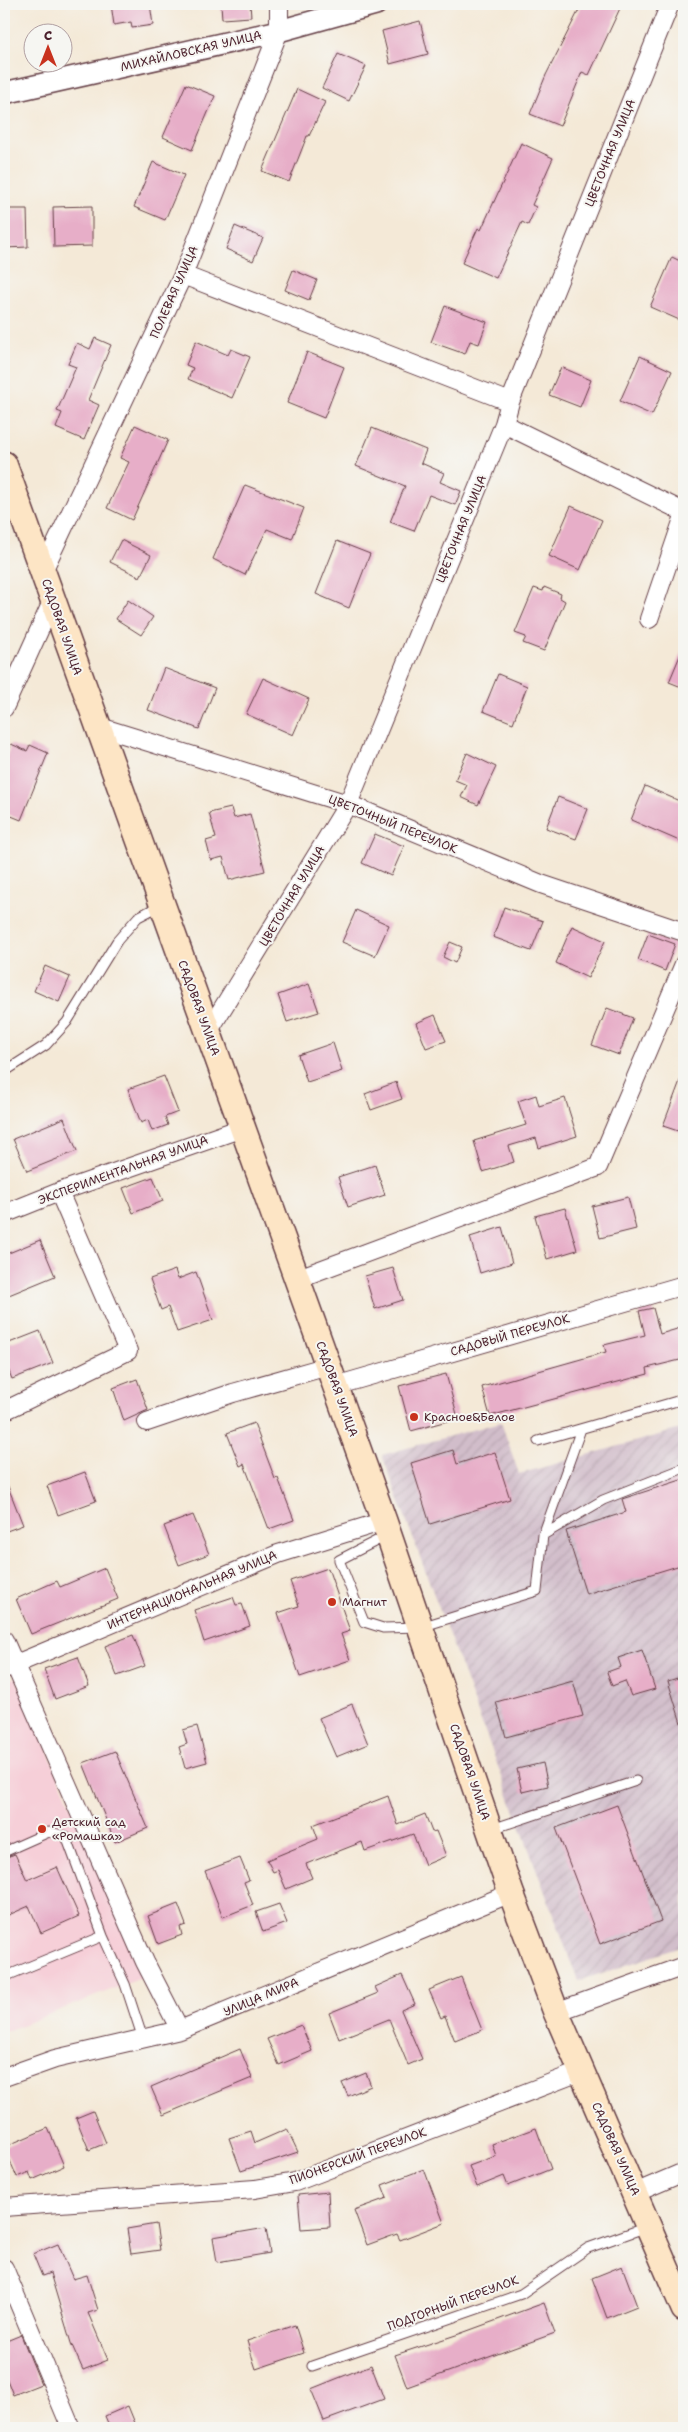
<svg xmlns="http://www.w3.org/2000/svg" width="688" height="2432" font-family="'Shantell Sans',sans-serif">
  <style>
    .built { fill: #f6cfd8 }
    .industrial { fill: url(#industrial-furrows) }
    .building { fill: #e7aec8 }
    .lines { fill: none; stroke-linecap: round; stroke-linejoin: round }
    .service-casing { stroke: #643d45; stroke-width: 11 }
    .minor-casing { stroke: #643d45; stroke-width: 20 }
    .tertiary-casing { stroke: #643d45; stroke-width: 24 }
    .secondary-casing { stroke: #643d45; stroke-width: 28 }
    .service { stroke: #fff; stroke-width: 9 }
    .minor { stroke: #fff; stroke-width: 18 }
    .tertiary { stroke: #fff; stroke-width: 21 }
    .secondary { stroke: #fde5c5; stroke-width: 25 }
    .poi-dot { fill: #c8321e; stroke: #f6f6f2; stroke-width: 2 }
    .labels { text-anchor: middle; stroke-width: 4; stroke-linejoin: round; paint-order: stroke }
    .street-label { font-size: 12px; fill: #4a1f2b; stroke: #f6f6f2 }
    .poi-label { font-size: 12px; fill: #4a1f2b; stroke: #f6f6f2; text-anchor: start }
  </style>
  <defs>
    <pattern id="industrial-furrows" width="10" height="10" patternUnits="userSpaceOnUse" patternTransform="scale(1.25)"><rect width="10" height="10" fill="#d1bdca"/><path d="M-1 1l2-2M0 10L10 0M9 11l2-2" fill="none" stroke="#b5a2ae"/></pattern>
  </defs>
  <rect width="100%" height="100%" fill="#f6f6f2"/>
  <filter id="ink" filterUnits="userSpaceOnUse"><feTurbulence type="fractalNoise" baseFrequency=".02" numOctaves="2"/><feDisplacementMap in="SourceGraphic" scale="10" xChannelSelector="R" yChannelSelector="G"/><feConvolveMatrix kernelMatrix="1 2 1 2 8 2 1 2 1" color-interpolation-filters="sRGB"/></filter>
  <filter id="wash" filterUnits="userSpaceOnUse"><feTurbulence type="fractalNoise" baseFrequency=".0096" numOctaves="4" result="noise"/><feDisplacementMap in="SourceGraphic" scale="20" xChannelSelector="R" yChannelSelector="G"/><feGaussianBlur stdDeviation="1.12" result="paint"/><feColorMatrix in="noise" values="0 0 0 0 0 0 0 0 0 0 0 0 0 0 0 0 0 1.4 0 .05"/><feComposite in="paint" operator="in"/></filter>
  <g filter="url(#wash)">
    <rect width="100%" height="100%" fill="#f4e9d7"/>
    <path class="built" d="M16,1677L144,1977L4,2032V1682Z"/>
    <path class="industrial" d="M501,1422L519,1474L684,1428V1946L578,1981L382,1455Z"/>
    <g id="blocks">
      <path class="building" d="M111,4H150L153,25L132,28L131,22L114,25Z
        M221,4H250L251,17L222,19Z
        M582,4H622L589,75L582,72L560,126L530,114L546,75Z
        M420,21L428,54L390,64L382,31Z
        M338,54L366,66L349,101L322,88Z
        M186,84L215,96L192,150L163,137Z
        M297,89L325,102L309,136H307L289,182L262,171Z
        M521,143L553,158L532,205L536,207L528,225L522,222L496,278L462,263L478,228L481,230Z
        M153,162L184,175L165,220L134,207Z
        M92,206V246L54,247L53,207Z
        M4,209H27L28,247L4,248Z
        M235,226L263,238L253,261L226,249Z
        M672,257L684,263V322L650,307Z
        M293,270L317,280L309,300L285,290Z
        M445,306L487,322L479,344L470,341L465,354L431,342Z
        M95,338L111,345L88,400L99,405L84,440L56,428L62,413L57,411L76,367L68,364L77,343L90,349Z
        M196,341L228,355L231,349L250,357L232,398L188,379L193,368L186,365Z
        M307,352L344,367L324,418L287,403Z
        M640,356L672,371L652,415L620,401Z
        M561,367L591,380L580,407L549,395Z
        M135,425L168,440L132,520L107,508L129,462L120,458Z
        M372,428L426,450L421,463L444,473L440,482L461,491L455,505L429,495L414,531L390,522L405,486L356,466Z
        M245,485L304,508L292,539L267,529L245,575L213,559Z
        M571,506L602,520L580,570L549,556Z
        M121,540L151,555L140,577L110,562Z
        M337,541L370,554L349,608L316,594Z
        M544,587L561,594L560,598L565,601L544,651L523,643L526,637L515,633L534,588L543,591Z
        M128,600L153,617L141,635L116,619Z
        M684,646V688L669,682Z
        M164,668L215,688L199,729L148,710Z
        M498,674L527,686L513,723L483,711Z
        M263,678L309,699L293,735L246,714Z
        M11,744L27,751L30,745L48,753L21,820L4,813V763Z
        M467,753L496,767L478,805L461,797L467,785L455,780Z
        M645,786L684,803V843L631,820Z
        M558,797L588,809L576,839L546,828Z
        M231,808L234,818L250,814L265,871L229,880L223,857L211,860L206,841L216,838L209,813Z
        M375,834L404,846L391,876L362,863Z
        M504,907L543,921L531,951L493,937Z
        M356,910L389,925L375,956L342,942Z
        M572,926L605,941L588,978L556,963Z
        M648,934L675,944L665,971L638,960Z
        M450,942L462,947L455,963L443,957Z
        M45,966L70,977L59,1002L34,991Z
        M309,984L319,1012L287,1022L278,995Z
        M607,1008L633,1018L619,1055L592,1045Z
        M435,1015L446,1041L426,1048L416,1023Z
        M333,1043L342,1071L307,1082L298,1055Z
        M683,1073L684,1074V1133L663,1126Z
        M164,1076L178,1112L165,1117L168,1125L152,1131L148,1120L141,1123L128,1089Z
        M396,1082L402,1099L371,1110L365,1094Z
        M536,1095L539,1106L565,1098L577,1136L539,1148L536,1138L509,1146L514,1162L483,1172L474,1141L526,1125L518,1101Z
        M64,1118L77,1151L27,1171L13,1139Z
        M375,1165L385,1195L348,1207L338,1177Z
        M153,1177L163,1201L133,1213L123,1188Z
        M628,1197L636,1229L600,1238L592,1206Z
        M565,1208L577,1250L547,1259L535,1216Z
        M502,1227L512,1263L480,1273L470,1237Z
        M40,1240L55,1276L4,1297V1255Z
        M393,1268L403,1300L375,1309L365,1276Z
        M175,1270L178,1279L196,1272L213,1320L177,1332L168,1307L161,1310L150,1279Z
        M653,1308L660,1334L684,1327V1359L647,1368L648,1374L490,1416L482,1387L606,1352L604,1345L645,1335L639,1311Z
        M40,1331L53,1363L12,1379L4,1359V1345Z
        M446,1374L458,1418L411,1431L399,1386Z
        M137,1379L148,1410L124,1421L113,1388Z
        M254,1423L275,1479L278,1478L294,1520L269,1529L244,1464L240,1466L227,1433Z
        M453,1450L457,1464L495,1452L510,1499L430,1524L411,1463Z
        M85,1472L96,1501L58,1515L47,1486Z
        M5,1479L23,1525L4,1532V1480Z
        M684,1479V1564L586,1594L566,1531L626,1512L622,1499Z
        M193,1515L209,1554L179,1565L164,1526Z
        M105,1568L118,1599L31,1634L16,1599L57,1581L60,1587Z
        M328,1568L350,1631L341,1634L350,1660L300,1677L278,1613L299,1606L290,1581Z
        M233,1597L236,1605L242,1604L250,1626L204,1642L194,1610Z
        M133,1635L145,1666L117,1676L105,1646Z
        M642,1650L655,1689L631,1696L625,1681L612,1686L607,1672L621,1667L618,1658Z
        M78,1657L89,1686L55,1699L44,1669Z
        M684,1676V1723H681L668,1681Z
        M573,1681L583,1716L506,1737L496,1702Z
        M352,1704L368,1744L336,1757L319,1718Z
        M197,1726L207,1762L185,1768L179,1747L187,1744L183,1730Z
        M115,1751L148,1828L115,1842L83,1763Z
        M543,1763L548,1786L522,1792L517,1769Z
        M388,1796L398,1825L425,1814L432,1832L436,1831L446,1856L425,1865L413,1834L365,1851L362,1842L306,1864L312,1878L286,1889L278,1870L273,1872L267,1860L318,1839L313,1825Z
        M617,1805L661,1921L600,1944L556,1828Z
        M15,1854L27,1880L57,1867L79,1916L41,1933L29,1906L4,1917V1858Z
        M240,1858L249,1880L244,1882L253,1905L223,1917L205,1871Z
        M178,1904L186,1925L180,1927L182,1935L158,1944L148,1916Z
        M279,1904L287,1923L263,1932L256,1912Z
        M402,1975L415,2004L401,2010L422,2059L408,2065L389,2019L339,2039L329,2013L378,1993L375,1987Z
        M461,1977L482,2030L455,2041L445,2016L441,2018L429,1990Z
        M301,2025L312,2051L279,2065L267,2039Z
        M240,2049L252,2078L163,2115L151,2087Z
        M366,2073L371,2086L348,2096L342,2083Z
        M93,2111L106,2143L89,2150L76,2118Z
        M48,2128L64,2166L32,2180L29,2172L17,2177L4,2147Z
        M536,2128L551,2169L508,2186L504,2176L477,2187L469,2166L496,2156L492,2144Z
        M287,2129L298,2152L241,2171L229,2138L251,2131L255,2143Z
        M424,2169L444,2223L400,2240L397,2234L367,2245L354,2210L387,2198L382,2185Z
        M328,2192L330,2227L301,2229L298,2195Z
        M156,2224L160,2250L131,2254L127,2229Z
        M266,2228L270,2253L217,2262L213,2237Z
        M58,2244L73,2279L87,2275L98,2310L88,2313L108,2360L83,2370L71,2343L50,2273L42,2276L33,2254Z
        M622,2266L637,2306L607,2318L592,2278Z
        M544,2303L555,2333L407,2387L395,2355L459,2334Z
        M295,2325L304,2353L256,2369L247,2341Z
        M21,2335L41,2384L13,2395L4,2372V2342Z
        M371,2365L384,2399L324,2421L311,2389Z
        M128,2406L137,2428H110L105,2416Z"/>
    </g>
  </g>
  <g filter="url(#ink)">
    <use href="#blocks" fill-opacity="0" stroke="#643d45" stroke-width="1"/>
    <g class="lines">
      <defs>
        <path id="service" d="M4,1072L46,1045L67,1022L117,941L138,917L161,905
          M538,1441L684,1399
          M543,1535L603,1500L684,1468
          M386,1536L339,1560L364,1622L383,1628L421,1627L537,1591L543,1535L581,1429
          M492,1829L636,1781
          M4,1852L49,1832L66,1836L103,1936L125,1984L143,2039
          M4,1977L103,1936
          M312,2366L521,2294L588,2248L647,2227"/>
        <path id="minor" d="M183,275L510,402
          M504,424L684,512
          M43,571L183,275L279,31V4
          M649,619L684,516
          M4,708L52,602
          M97,726L348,804L541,884L684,932
          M208,1032L348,804L504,424L510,402L670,4
          M4,1214L59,1192L242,1128
          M296,1279L598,1167L684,964
          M335,1386L684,1285
          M4,1411L128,1351L59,1192
          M147,1422L233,1393L328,1366
          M4,1640L145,1962L180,2030
          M4,1669L278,1554L384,1521
          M556,2012L684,1966
          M4,2077L55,2059L180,2030L511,1893
          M635,2193L684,2172
          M4,2207L255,2189L295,2182L582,2071
          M4,2268L71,2428"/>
        <path id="tertiary" d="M4,93L279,31L376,4"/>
        <path id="secondary" d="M4,464L384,1521L511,1893L556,2012L684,2309"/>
      </defs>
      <use href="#service" class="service-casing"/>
      <use href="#minor" class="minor-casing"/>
      <use href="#tertiary" class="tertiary-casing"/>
      <use href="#secondary" class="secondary-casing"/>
      <use href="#service" class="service"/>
      <use href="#minor" class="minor"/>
      <use href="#tertiary" class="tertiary"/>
      <use href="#secondary" class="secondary"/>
    </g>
  </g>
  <g class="poi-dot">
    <circle cx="414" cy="1417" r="5"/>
    <circle cx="332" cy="1602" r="5"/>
    <circle cx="42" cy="1829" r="5"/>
  </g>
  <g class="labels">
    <g class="street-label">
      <text transform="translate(191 51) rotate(-13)" y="4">МИХАЙЛОВСКАЯ УЛИЦА</text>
      <text transform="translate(610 153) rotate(-68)" y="4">ЦВЕТОЧНАЯ УЛИЦА</text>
      <text transform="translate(174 292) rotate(-66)" y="4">ПОЛЕВАЯ УЛИЦА</text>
      <text transform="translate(461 529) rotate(-68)" y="4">ЦВЕТОЧНАЯ УЛИЦА</text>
      <text transform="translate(62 627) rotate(71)" y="4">САДОВАЯ УЛИЦА</text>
      <text transform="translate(393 824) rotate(22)" y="4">ЦВЕТОЧНЫЙ ПЕРЕУЛОК</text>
      <text transform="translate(292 896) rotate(-59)" y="4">ЦВЕТОЧНАЯ УЛИЦА</text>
      <text transform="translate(199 1008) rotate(70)" y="4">САДОВАЯ УЛИЦА</text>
      <text transform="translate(123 1170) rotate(-20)" y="4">ЭКСПЕРИМЕНТАЛЬНАЯ УЛИЦА</text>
      <text transform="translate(510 1335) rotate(-16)" y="4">САДОВЫЙ ПЕРЕУЛОК</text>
      <text transform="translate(337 1389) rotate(70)" y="4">САДОВАЯ УЛИЦА</text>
      <text transform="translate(192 1590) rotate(-23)" y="4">ИНТЕРНАЦИОНАЛЬНАЯ УЛИЦА</text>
      <text transform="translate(470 1772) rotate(71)" y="4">САДОВАЯ УЛИЦА</text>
      <text transform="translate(261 1997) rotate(-23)" y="4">УЛИЦА МИРА</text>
      <text transform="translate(616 2149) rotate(66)" y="4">САДОВАЯ УЛИЦА</text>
      <text transform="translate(358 2156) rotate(-20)" y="4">ПИОНЕРСКИЙ ПЕРЕУЛОК</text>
      <text transform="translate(453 2303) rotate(-20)" y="4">ПОДГОРНЫЙ ПЕРЕУЛОК</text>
    </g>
    <g class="poi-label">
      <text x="424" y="1421">Красное&amp;Белое</text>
      <text x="342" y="1606">Магнит</text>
      <text x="52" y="1826">Детский сад<tspan x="52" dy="14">«Ромашка»</tspan></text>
    </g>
  </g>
  <rect width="688" height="2432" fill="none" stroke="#f6f6f2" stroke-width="20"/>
  <g transform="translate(48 48)"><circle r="24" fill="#f6f6f2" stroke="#b1a0a2"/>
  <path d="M0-4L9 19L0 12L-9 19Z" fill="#c8321e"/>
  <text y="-8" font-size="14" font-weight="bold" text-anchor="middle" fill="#4a1f2b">С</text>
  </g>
</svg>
